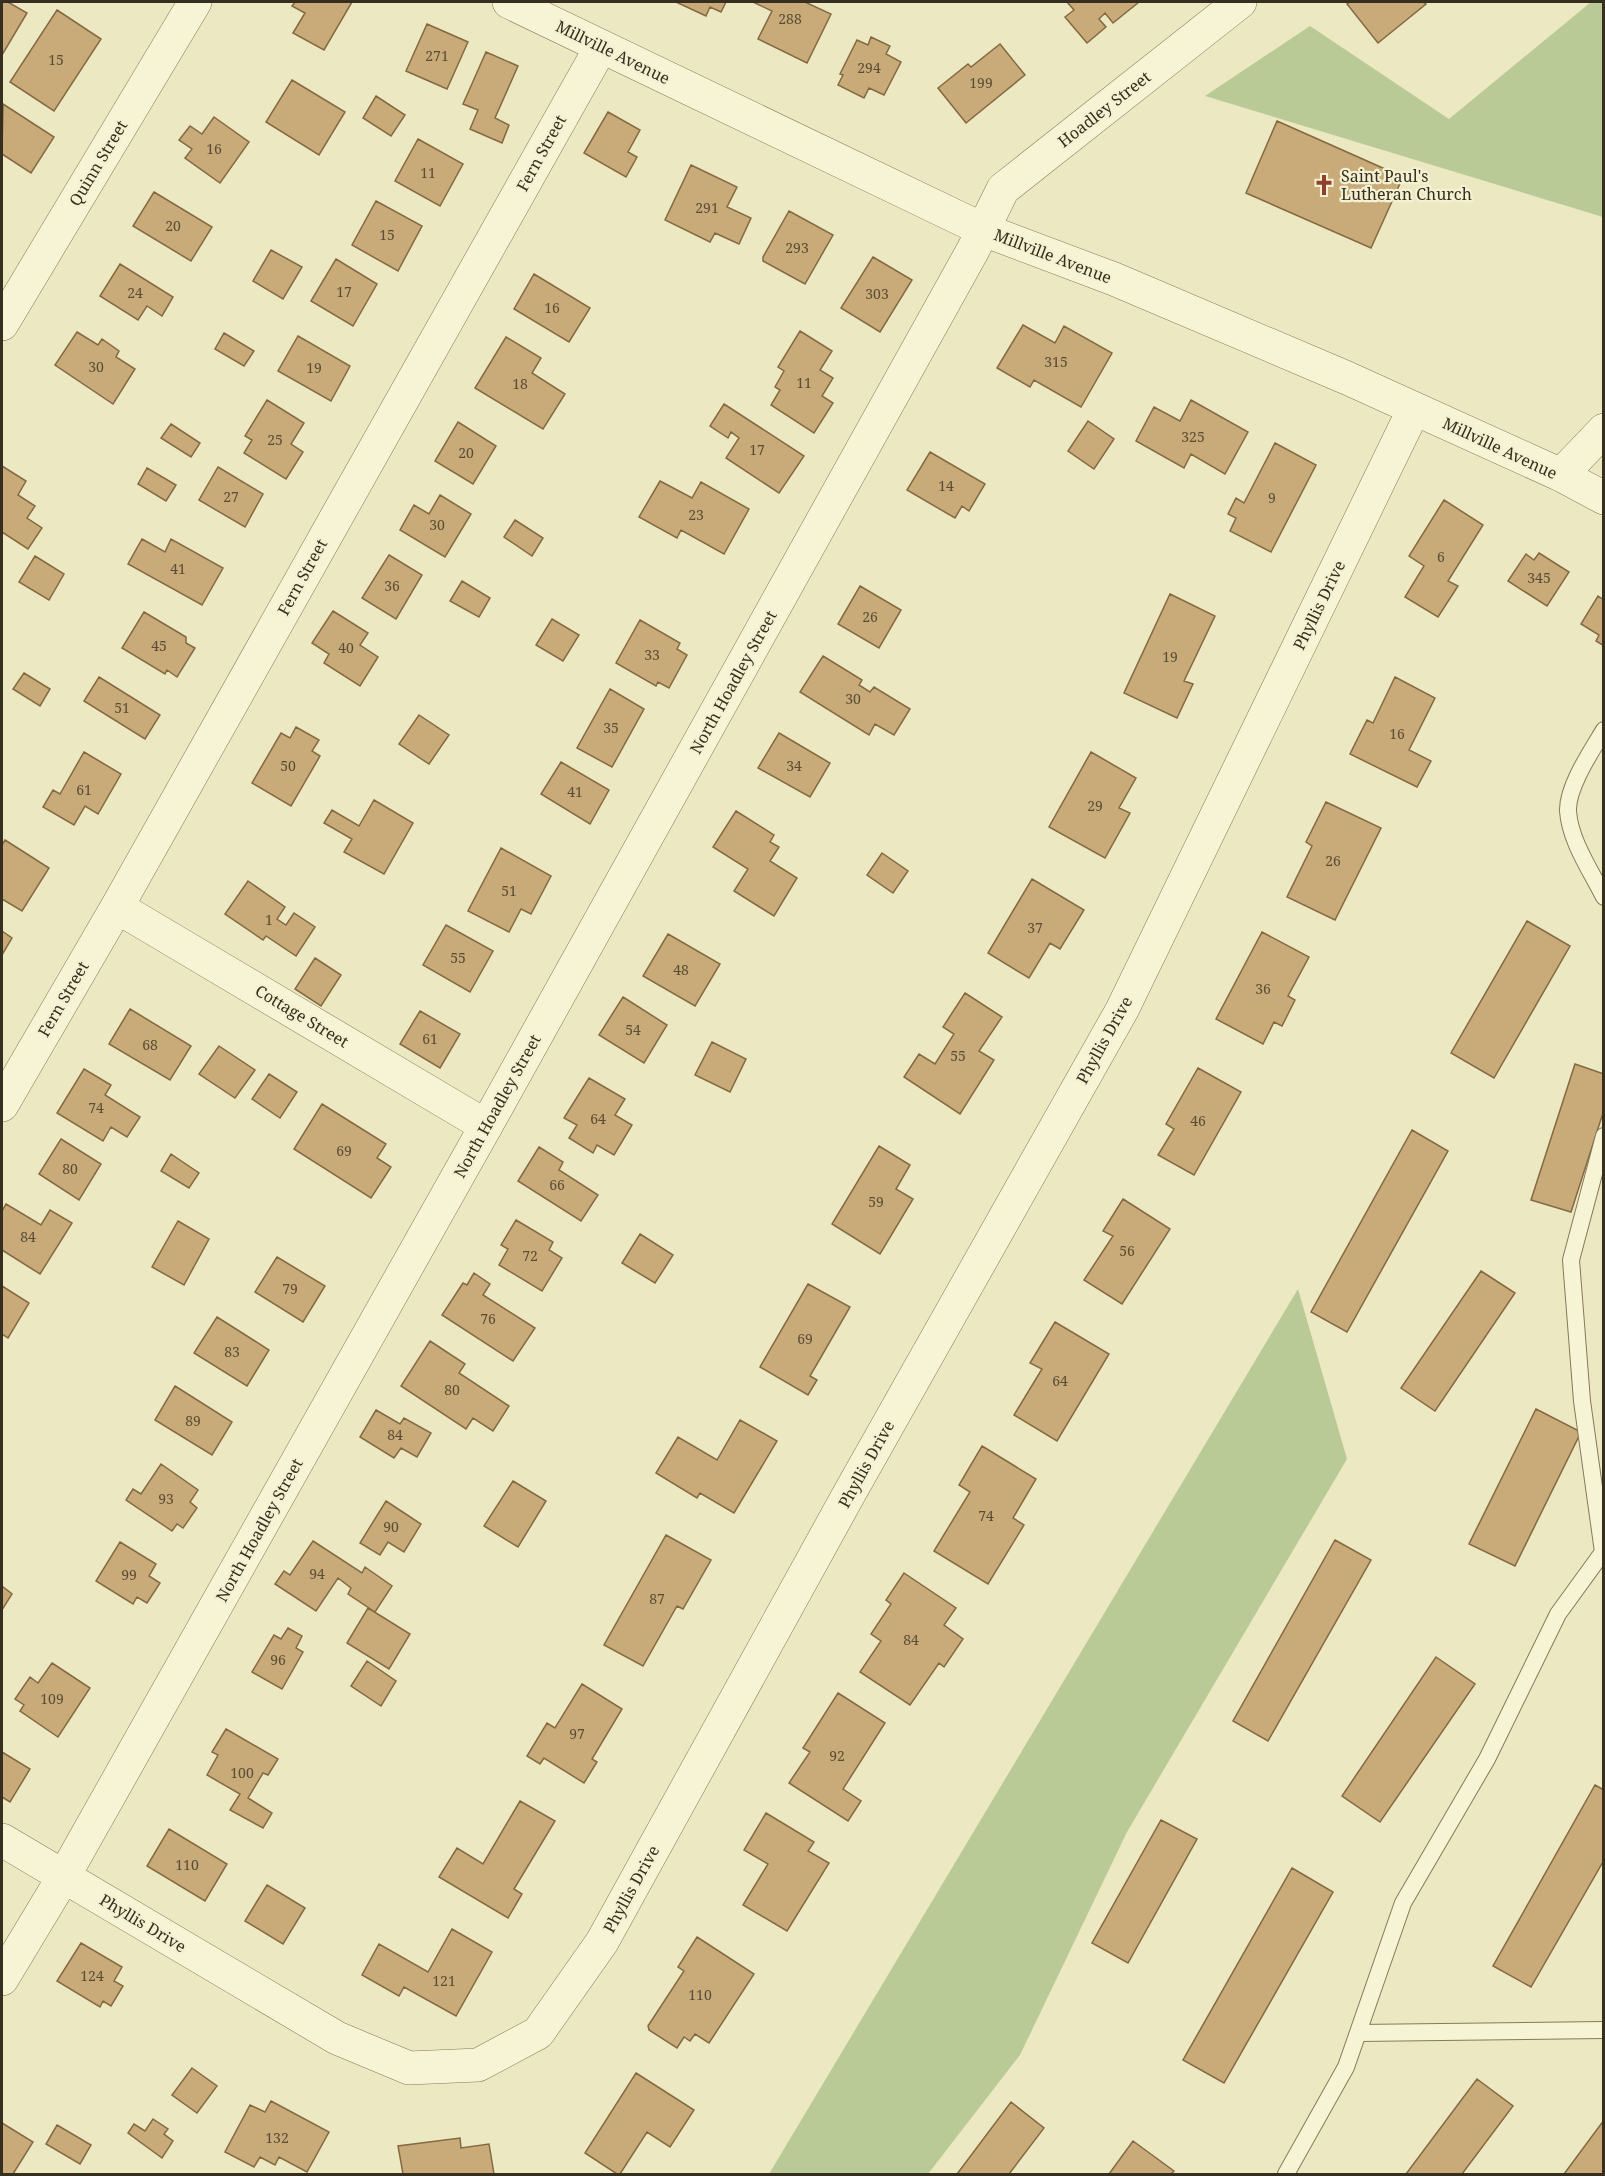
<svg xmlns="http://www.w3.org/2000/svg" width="1605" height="2176" font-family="'Noto Serif',serif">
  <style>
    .green { fill: #baca97 }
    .building { fill: #c9ab79; stroke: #846941; stroke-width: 1.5 }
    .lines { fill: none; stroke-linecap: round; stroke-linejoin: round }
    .service-casing { stroke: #857a5a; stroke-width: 18 }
    .minor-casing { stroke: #857a5a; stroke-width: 34 }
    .tertiary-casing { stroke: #857a5a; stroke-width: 34 }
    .service { stroke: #f7f4d5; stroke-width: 16 }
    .minor { stroke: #f7f4d5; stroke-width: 33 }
    .tertiary { stroke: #f7f4d5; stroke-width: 33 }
    .labels { text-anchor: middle; stroke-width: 4.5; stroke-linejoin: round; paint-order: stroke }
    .number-label { font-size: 14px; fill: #5b4d35 }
    .street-label { font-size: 16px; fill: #362e1e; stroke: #f4f1d2 }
    .poi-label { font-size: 16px; fill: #362e1e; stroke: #f4f1d2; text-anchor: start }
  </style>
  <rect width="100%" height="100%" fill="#ece8c2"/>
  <path class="green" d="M1591,2H1603V217L1205,96L1310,26L1449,119Z
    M1298,1289L1347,1459L1127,1832L1020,2055L928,2174H769Z"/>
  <path class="building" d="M2,2H8L27,13L2,55Z
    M295,2H352L324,50L293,33L305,13L292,6Z
    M676,2H726L721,12L710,7L706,16Z
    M753,2H805L831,14L807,63L758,39L772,11Z
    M1067,2H1139L1113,23L1105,13L1099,19L1106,27L1087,43L1065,17L1074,10Z
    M1350,2H1423L1426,4L1378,43L1347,4Z
    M57,10L101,39L54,111L10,82Z
    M427,24L468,42L447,89L406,71Z
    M871,37L890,46L886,54L901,62L884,95L869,88L864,98L838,85L843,75L840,74L857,40L868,45Z
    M1000,44L1025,75L966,123L938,88L968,64L971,67Z
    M486,52L518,66L495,118L509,125L502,143L470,129L478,110L463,104Z
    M292,80L345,112L319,155L266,122Z
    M376,96L405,115L391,136L363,118Z
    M3,104L54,137L31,173L2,154Z
    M608,112L640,130L628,152L637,157L626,177L584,153Z
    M214,117L249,142L220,183L185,158L192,149L179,140L190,126L202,134Z
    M1277,121L1403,177L1371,248L1246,193Z
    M418,139L463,164L440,206L395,181Z
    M691,165L737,187L727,207L751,218L739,244L715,233L710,242L665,220Z
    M154,192L212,227L191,261L133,226Z
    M376,201L422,226L398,271L352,245Z
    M789,211L833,235L805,284L763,261V257Z
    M271,250L302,267L283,299L253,281Z
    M873,257L912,280L880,332L841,308Z
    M336,259L377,284L353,326L311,301Z
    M120,264L173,297L162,316L147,306L138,320L100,296Z
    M534,274L590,308L569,342L514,309Z
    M1023,325L1055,343L1064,326L1112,353L1081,407L1034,380L1030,387L997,368Z
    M800,331L832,351L820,370L833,378L822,396L833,403L814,433L771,405L780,390L775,387L784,371L778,367Z
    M77,332L98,345L102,339L119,351L116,357L135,369L113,404L55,365Z
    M224,333L254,351L244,366L215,349Z
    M298,336L350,366L331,401L278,371Z
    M506,337L541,358L532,373L565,394L543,429L475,388Z
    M267,400L304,423L291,444L303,452L286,479L244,453L252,440L245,436Z
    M1191,400L1248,432L1225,474L1191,454L1184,468L1136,441L1154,407L1180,421Z
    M724,404L804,456L779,493L726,458L739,438L731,432L728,438L710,426Z
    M1088,421L1114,439L1094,469L1068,451Z
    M458,422L496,446L473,484L435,461Z
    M171,424L200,443L191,457L161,438Z
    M1275,443L1316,465L1271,552L1230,531L1236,518L1228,514L1236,498L1244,503Z
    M930,452L985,484L969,511L962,506L955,518L907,490Z
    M2,466L26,481L18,495L35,506L27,518L42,528L28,549L2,532Z
    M218,467L263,494L245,527L199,500Z
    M147,468L176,485L166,501L138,484Z
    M660,481L692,498L701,482L749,509L724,554L681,530L677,538L639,517Z
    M440,495L471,514L445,557L400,530L414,505L429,514Z
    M1444,500L1483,525L1448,581L1458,586L1438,617L1405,597L1424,566L1409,556Z
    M515,520L543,538L532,556L504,537Z
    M142,539L165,552L171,539L223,568L202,605L128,564Z
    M1539,553L1569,572L1547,606L1508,581L1526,554L1534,560Z
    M389,555L422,575L396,619L362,598Z
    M35,556L64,574L49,600L19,582Z
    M462,581L490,598L479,617L450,601Z
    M860,586L901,610L879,648L838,624Z
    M1170,594L1215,616L1184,681L1193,684L1177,718L1124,693Z
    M1598,596L1604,600V646L1596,641L1599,635L1581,624Z
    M333,611L368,633L360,645L378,657L360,686L324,663L329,654L312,643Z
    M144,612L186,637V643L195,648L177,677L167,670L165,674L122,648Z
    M552,619L579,635L563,661L536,645Z
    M640,620L680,643L677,649L687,655L669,688L658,682L656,686L616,663Z
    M823,656L862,680L859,685L870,692L874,687L910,709L894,735L875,724L869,735L800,692Z
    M24,673L50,689L40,706L13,689Z
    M99,677L160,715L145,739L84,701Z
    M1395,677L1435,698L1409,750L1431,761L1417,787L1350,754L1367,720L1373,723Z
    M610,689L644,709L612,767L577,748Z
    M419,715L449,735L429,764L399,744Z
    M296,727L319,740L312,751L320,756L291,806L252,783L281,733L290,738Z
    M779,733L830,763L810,797L758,768Z
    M84,752L121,774L98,814L85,806L74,825L43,807L53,790L60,794Z
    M1091,752L1136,778L1119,808L1130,813L1105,858L1049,827Z
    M561,762L609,790L590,824L541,794Z
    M374,800L413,823L384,874L344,852L352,839L324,823L332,810L359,826Z
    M1326,802L1381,828L1335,920L1287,897L1312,846L1306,842Z
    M736,811L774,835L770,842L779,847L770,861L797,878L774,916L734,891L748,869L713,847Z
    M5,840L49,868L22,911L2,899V845Z
    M501,848L551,876L531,914L521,909L509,932L468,911Z
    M882,853L908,871L893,893L867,875Z
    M1032,879L1084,910L1060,949L1050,943L1029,978L988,953Z
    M248,881L285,907L277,919L286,925L294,913L315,927L296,956L266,936L263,940L225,914Z
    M1527,921L1570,946L1494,1078L1451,1053Z
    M446,925L493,951L470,992L423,965Z
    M2,931L12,938L2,955Z
    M1262,932L1309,957L1288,996L1295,1000L1282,1026L1274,1022L1263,1044L1216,1019Z
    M668,934L720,964L695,1006L643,976Z
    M315,958L341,975L321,1006L295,989Z
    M965,993L1002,1017L979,1051L994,1060L960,1114L904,1077L919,1054L935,1064L954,1034L943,1027Z
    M623,997L667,1025L644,1063L599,1035Z
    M130,1009L191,1046L170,1080L109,1044Z
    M420,1011L460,1034L440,1068L400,1044Z
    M712,1042L746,1059L730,1092L695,1075Z
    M219,1046L255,1070L235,1098L199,1074Z
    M1575,1064L1604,1074V1110L1571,1212L1531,1200Z
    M1198,1068L1241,1092L1194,1175L1158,1155L1174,1129L1166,1124Z
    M84,1069L111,1085L105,1095L140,1117L127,1137L111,1127L103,1141L57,1113Z
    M269,1074L297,1092L280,1118L252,1099Z
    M589,1078L625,1099L615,1115L632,1125L614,1155L597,1145L593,1153L569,1138L577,1125L564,1118Z
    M322,1104L386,1144L377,1158L391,1167L371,1198L294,1149Z
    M1412,1130L1448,1151L1347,1332L1311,1312Z
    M61,1139L101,1164L79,1200L39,1174Z
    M879,1146L910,1165L896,1189L913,1199L880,1254L832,1224Z
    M539,1147L563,1162L559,1170L598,1195L581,1221L518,1181Z
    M171,1154L199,1173L189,1188L161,1171Z
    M1123,1199L1170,1229L1122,1304L1084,1280L1113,1236L1103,1231Z
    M6,1204L41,1225L50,1210L72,1223L40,1274L2,1250V1211Z
    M516,1220L553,1242L549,1250L562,1258L542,1291L499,1265L508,1249L501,1245Z
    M178,1221L209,1239L184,1285L152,1267Z
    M640,1234L673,1255L655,1283L622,1263Z
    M277,1257L325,1286L303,1322L255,1292Z
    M1481,1271L1515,1293L1435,1411L1401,1388Z
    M474,1273L490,1284L483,1295L535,1328L513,1361L442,1315L463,1283L467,1285Z
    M808,1284L850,1307L810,1376L817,1380L808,1395L760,1367Z
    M2,1286L29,1303L8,1338L2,1334Z
    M217,1317L269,1350L247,1386L194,1353Z
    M1055,1322L1109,1354L1057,1441L1014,1415L1042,1369L1030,1363Z
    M430,1341L465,1364L459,1373L509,1406L493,1431L473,1418L466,1429L401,1386Z
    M175,1386L232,1422L212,1455L155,1420Z
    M1536,1409L1581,1432L1515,1566L1469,1544Z
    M376,1410L400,1424L404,1418L431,1433L417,1457L401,1448L394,1458L360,1437Z
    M740,1420L777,1441L734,1513L700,1493L697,1498L656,1473L678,1437L717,1460Z
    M982,1446L1036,1479L1013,1518L1024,1525L988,1584L934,1551L970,1492L959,1485Z
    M161,1464L198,1490L190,1502L197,1508L183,1528L177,1524L172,1531L126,1500L133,1489L141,1494Z
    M513,1481L546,1501L518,1547L484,1526Z
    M386,1501L421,1524L404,1552L388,1542L380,1555L360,1543Z
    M666,1535L711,1560L683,1609L677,1606L643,1666L604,1645Z
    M1335,1540L1371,1560L1268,1741L1233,1721Z
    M313,1541L362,1573L365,1567L392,1586L375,1612L348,1594L351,1588L338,1578L316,1611L275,1584L284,1571L290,1575Z
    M120,1542L156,1564L149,1576L160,1583L147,1603L137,1597L133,1604L96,1581Z
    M904,1573L956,1608L944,1625L963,1639L944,1667L939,1663L910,1705L860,1672L881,1641L871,1634L891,1604L886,1600Z
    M2,1586L12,1594L2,1610Z
    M368,1608L410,1634L389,1669L347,1643Z
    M288,1628L302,1636L296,1648L303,1652L282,1689L252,1672L274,1635L281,1639Z
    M1436,1657L1475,1684L1380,1822L1342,1796Z
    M367,1661L396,1681L381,1706L351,1686Z
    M52,1663L90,1688L58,1737L20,1711L24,1705L15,1699L30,1677L38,1683Z
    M582,1684L622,1709L592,1759L597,1762L584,1783L544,1758L540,1764L527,1756L547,1723L555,1728Z
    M838,1693L885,1723L843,1789L861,1801L848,1821L789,1783L810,1752L803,1748Z
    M226,1729L278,1759L268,1775L263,1773L248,1798L272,1813L263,1828L230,1810L240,1794L207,1775L218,1755L212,1752Z
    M2,1752L30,1769L10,1802L2,1797Z
    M1595,1785L1604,1790V1860L1531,1987L1493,1966Z
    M520,1801L555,1821L514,1889L522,1894L508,1918L439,1877L457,1848L483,1864Z
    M766,1813L814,1842L808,1851L829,1863L787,1931L743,1905L768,1864L744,1850Z
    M1161,1820L1197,1839L1128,1963L1092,1943Z
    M169,1829L227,1864L205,1901L147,1866Z
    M1292,1868L1333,1892L1224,2083L1183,2060Z
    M267,1885L305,1908L283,1944L245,1921Z
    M452,1929L492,1952L456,2016L404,1987L399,1996L362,1975L379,1944L428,1972Z
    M697,1937L754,1974L709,2043L695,2034L690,2041L684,2037L677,2048L649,2030L648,2026L684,1971L678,1967Z
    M81,1943L122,1967L114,1981L123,1986L111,2006L103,2001L100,2007L57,1981Z
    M192,2068L217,2086L197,2113L172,2095Z
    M636,2073L694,2110L670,2147L647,2132L620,2174H617L585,2153Z
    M1477,2079L1513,2106L1462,2174H1406Z
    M271,2101L329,2132L307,2172L279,2157L275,2165L260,2157L254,2167L225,2152L250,2105L265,2112Z
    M1011,2102L1044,2128L1009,2174H957Z
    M153,2119L168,2129L164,2134L173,2141L162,2158L128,2133L134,2124L145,2131Z
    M1604,2120V2174H1564Z
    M2,2123L33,2142L13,2174H2Z
    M57,2125L91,2145L80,2164L46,2144Z
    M460,2138L461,2148L489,2144L494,2174H403L398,2146Z
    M1133,2141L1174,2171L1171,2174H1109Z"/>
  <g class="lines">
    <defs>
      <path id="service" d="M1604,730C1592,750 1567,787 1568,811C1570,841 1591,871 1604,897
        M1358,2033L1604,2030
        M1286,2174L1346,2067L1403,1903L1487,1759L1558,1614L1603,1552L1582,1401L1571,1260L1604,1136"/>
      <path id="minor" d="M2,324L195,2
        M1561,475L1604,430
        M117,907L486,1126
        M2,1105L117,907L601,47
        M2,1840L337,2038L409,2068L478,2065L538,2033L602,1942L849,1494L1122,1010L1414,409"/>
      <path id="tertiary" d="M509,2L984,230L1114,279L1347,378L1561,475L1604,498
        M2,1979L64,1876L486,1126L973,250L1003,189L1240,2"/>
    </defs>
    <use href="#service" class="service-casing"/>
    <use href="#minor" class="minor-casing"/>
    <use href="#tertiary" class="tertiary-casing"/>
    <use href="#service" class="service"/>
    <use href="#minor" class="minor"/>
    <use href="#tertiary" class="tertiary"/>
  </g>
  <defs>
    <symbol id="church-bare" viewBox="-9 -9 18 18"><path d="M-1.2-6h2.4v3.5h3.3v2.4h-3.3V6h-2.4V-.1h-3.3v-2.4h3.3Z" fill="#92402c" stroke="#f4f1d2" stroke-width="2.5" paint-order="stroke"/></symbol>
  </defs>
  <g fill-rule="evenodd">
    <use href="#church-bare" x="1309" y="170" width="30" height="30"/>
  </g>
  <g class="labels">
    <g class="number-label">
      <text x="790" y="24">288</text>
      <text x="437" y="61">271</text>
      <text x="56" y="65">15</text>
      <text x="869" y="73">294</text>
      <text x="981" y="88">199</text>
      <text x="214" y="154">16</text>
      <text x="428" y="178">11</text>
      <text x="707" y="213">291</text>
      <text x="173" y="231">20</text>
      <text x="387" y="240">15</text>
      <text x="797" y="253">293</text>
      <text x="344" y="297">17</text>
      <text x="135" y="298">24</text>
      <text x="877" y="299">303</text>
      <text x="552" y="313">16</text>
      <text x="1056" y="367">315</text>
      <text x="96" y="372">30</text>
      <text x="314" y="373">19</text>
      <text x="804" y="388">11</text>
      <text x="520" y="389">18</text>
      <text x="1193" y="442">325</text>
      <text x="275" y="445">25</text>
      <text x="757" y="455">17</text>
      <text x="466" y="458">20</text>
      <text x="946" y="491">14</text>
      <text x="231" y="502">27</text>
      <text x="1272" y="503">9</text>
      <text x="696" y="520">23</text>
      <text x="437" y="530">30</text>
      <text x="1441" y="562">6</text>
      <text x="178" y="574">41</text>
      <text x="1539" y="583">345</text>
      <text x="392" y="591">36</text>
      <text x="870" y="622">26</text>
      <text x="159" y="651">45</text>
      <text x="346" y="653">40</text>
      <text x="652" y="660">33</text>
      <text x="1170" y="662">19</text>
      <text x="853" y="704">30</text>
      <text x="122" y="713">51</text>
      <text x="611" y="733">35</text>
      <text x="1397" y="739">16</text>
      <text x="288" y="771">50</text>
      <text x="794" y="771">34</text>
      <text x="84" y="795">61</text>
      <text x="575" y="797">41</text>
      <text x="1095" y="811">29</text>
      <text x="1333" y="866">26</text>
      <text x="509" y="896">51</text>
      <text x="269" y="925">1</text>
      <text x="1035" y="933">37</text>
      <text x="458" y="963">55</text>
      <text x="681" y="975">48</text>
      <text x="1263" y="994">36</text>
      <text x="633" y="1035">54</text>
      <text x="430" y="1044">61</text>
      <text x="150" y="1050">68</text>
      <text x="958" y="1061">55</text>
      <text x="96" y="1113">74</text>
      <text x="598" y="1124">64</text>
      <text x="1198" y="1126">46</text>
      <text x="344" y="1156">69</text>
      <text x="70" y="1174">80</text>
      <text x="557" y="1190">66</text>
      <text x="876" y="1207">59</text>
      <text x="28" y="1242">84</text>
      <text x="1127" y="1256">56</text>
      <text x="530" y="1261">72</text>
      <text x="290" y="1294">79</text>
      <text x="488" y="1324">76</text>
      <text x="805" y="1344">69</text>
      <text x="232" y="1357">83</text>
      <text x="1060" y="1386">64</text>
      <text x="452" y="1395">80</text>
      <text x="193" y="1426">89</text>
      <text x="395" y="1440">84</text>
      <text x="166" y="1504">93</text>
      <text x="986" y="1521">74</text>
      <text x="391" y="1532">90</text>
      <text x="317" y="1579">94</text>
      <text x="129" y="1580">99</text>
      <text x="657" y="1604">87</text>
      <text x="911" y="1645">84</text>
      <text x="278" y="1665">96</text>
      <text x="52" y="1704">109</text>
      <text x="577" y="1739">97</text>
      <text x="837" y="1761">92</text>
      <text x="242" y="1778">100</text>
      <text x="187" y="1870">110</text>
      <text x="92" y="1981">124</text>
      <text x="444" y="1986">121</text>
      <text x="700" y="2000">110</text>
      <text x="277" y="2143">132</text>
    </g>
    <g class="street-label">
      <text transform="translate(613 52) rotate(26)" y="6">Millville Avenue</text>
      <text transform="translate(1104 109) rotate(-38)" y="6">Hoadley Street</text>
      <text transform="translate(541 153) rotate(-61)" y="6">Fern Street</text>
      <text transform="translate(98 163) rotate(-59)" y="6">Quinn Street</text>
      <text transform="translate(1053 256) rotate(21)" y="6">Millville Avenue</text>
      <text transform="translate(1500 448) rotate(25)" y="6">Millville Avenue</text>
      <text transform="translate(302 577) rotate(-61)" y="6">Fern Street</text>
      <text transform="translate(1319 605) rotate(-64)" y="6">Phyllis Drive</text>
      <text transform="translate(733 682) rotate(-61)" y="6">North Hoadley Street</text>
      <text transform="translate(63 999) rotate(-60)" y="6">Fern Street</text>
      <text transform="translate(302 1016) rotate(31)" y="6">Cottage Street</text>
      <text transform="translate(1104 1040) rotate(-61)" y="6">Phyllis Drive</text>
      <text transform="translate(497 1106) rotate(-61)" y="6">North Hoadley Street</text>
      <text transform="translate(866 1464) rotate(-61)" y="6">Phyllis Drive</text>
      <text transform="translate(259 1530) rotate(-61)" y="6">North Hoadley Street</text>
      <text transform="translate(631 1889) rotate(-61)" y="6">Phyllis Drive</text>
      <text transform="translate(143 1923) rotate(31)" y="6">Phyllis Drive</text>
    </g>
    <g class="poi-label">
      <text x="1341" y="182">Saint Paul's<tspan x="1341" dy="18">Lutheran Church</tspan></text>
    </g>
  </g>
  <rect width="1605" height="2176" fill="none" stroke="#362e1e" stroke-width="6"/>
</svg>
